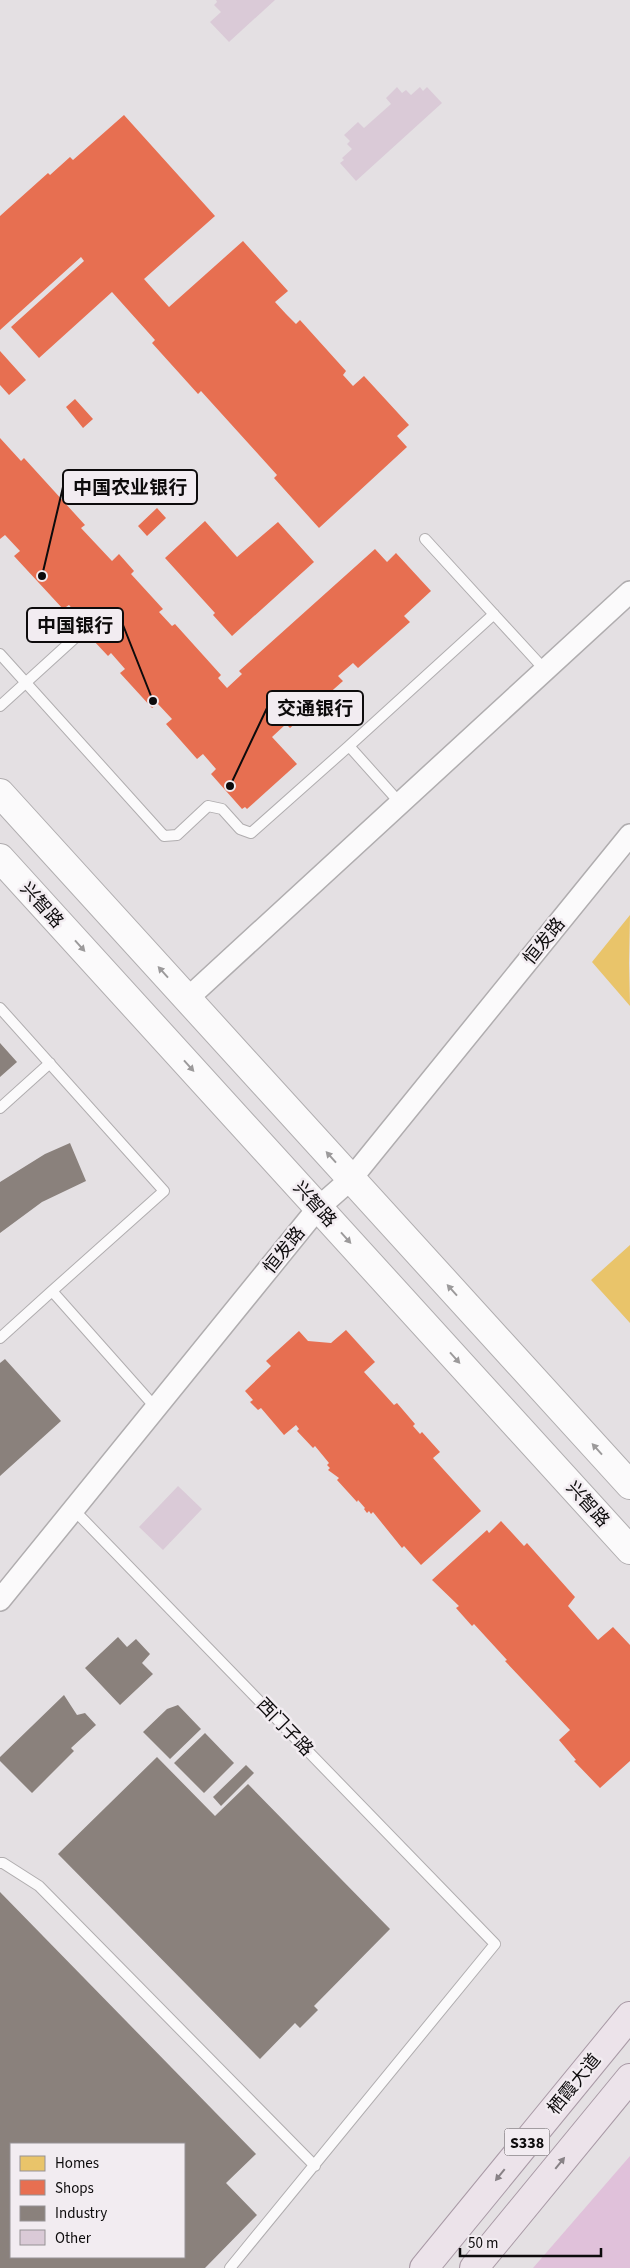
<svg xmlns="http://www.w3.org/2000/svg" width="630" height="2268" font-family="'Source Sans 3','Noto Sans SC',sans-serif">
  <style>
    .green { fill: #e0c1da }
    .homes { fill: #e9c46a }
    .shops { fill: #e76f51 }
    .industry { fill: #8a817c; fill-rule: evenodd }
    .building { fill: #dacad7 }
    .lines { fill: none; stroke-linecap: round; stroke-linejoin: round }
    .lane-casing { stroke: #b0adaf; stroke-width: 12 }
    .street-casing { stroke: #b0adaf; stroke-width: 24 }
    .secondary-casing { stroke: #b0adaf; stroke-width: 30 }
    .primary-casing { stroke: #a99aa6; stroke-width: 30 }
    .lane { stroke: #fbfafb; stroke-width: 10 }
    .street { stroke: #fbfafb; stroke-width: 21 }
    .secondary { stroke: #fbfafb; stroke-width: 28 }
    .primary { stroke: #ece3ea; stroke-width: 28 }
    .oneway { fill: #9c9a9b }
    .oneway2 { fill: #888286 }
    .labels { text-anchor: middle; stroke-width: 5; stroke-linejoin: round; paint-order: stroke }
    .shield { fill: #f2ecf1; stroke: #524e51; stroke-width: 1 }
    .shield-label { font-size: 16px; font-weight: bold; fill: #0d0b0c }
    .street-label { font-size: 18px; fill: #0d0b0c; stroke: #f2ecf1 }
    .leader { fill: none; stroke: #0d0b0c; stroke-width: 2 }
    .callout-dot { fill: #0d0b0c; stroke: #f2ecf1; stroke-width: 2 }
    .callout { fill: #f2ecf1; stroke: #0d0b0c; stroke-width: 2 }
    .callout-label { font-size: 19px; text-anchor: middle; font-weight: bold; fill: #0d0b0c }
  </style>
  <rect width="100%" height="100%" fill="#e4e0e3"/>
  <path class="green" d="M630,2156V2268H533Z"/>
  <path class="homes" d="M630,915L629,963L630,1006L592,962Z
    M630,1245V1323L591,1280Z"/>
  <path class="shops" d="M124,115L215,216L144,279L169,307L243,241L288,291L275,302L286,314L296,324L300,320L346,371L343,375L353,386L364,376L409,425L397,436L407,447L319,528L274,478L277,475L201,391L198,394L152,343L155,340L112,292L39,358L11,327L84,261L81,257L0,330V216L48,173L50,175L70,157L73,160Z
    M0,351L26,380L9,395L0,385Z
    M75,399L93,419L83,428L66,407Z
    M0,438L21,461L24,458L85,525L81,528L112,561L119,554L134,571L131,574L163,609L159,612L172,626L175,624L221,675L218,678L227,688L242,674L239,671L375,549L387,562L396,553L431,591L404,616L410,622L358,668L353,663L338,676L343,681L290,728L286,724L272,737L297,764L247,809L245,807L242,809L211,774L216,769L203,754L197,759L166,724L172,719L158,704L152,708L120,673L125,669L111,653L108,656L77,623L81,619L69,605L63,609L14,556L20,551L5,535L0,539Z
    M157,508L166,518L147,536L138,526Z
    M205,521L237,557L278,522L314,562L232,636L213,615L215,613L165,558Z
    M346,1330L375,1362L364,1372L394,1405L397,1403L415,1424L413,1426L420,1434L422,1432L440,1452L433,1458L481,1511L421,1565L404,1546L402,1548L373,1512L371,1514L369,1511L367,1513L364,1509L365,1508L358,1500L357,1502L337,1480L339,1478L328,1470L330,1468L327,1465L329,1463L315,1446L313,1448L297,1431L299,1429L296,1425L284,1435L261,1408L258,1410L250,1402L253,1400L245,1391L271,1366L266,1361L299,1331L308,1341L331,1343Z
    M501,1521L524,1546L527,1543L575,1597L568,1606L598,1640L613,1627L630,1645V1761L600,1788L574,1761L576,1760L559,1740L570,1730L505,1661L507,1660L474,1624L472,1626L456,1608L459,1606L432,1580L487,1530L489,1533Z"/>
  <path class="industry" d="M0,1043L17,1062L0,1077Z
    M70,1143L86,1181L42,1202L0,1233V1182L45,1154Z
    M5,1359L61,1421L0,1476V1363Z
    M118,1637L127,1647L136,1639L150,1654L142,1663L153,1674L120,1705L85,1668Z
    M64,1695L77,1715L85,1713L96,1725L71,1748L74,1751L32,1793L0,1761V1757Z
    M178,1705L201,1729L170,1759L143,1732L167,1709Z
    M205,1733L234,1763L204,1793L174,1763Z
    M157,1757L215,1816L248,1784L390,1929L314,2006L318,2010L300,2028L295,2023L260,2059L58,1854Z
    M246,1765L254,1773L221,1806L213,1797Z
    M0,1892L256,2154L226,2183L257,2215L205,2268H0ZM11,2144H184V2257H11Z"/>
  <path class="building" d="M216,0H275L229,42L210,22L221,12L214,5L217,2Z
    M397,87L402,93L406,90L411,95L420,87L423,91L427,87L442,103L356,181L340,163L344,160L342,158L352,149L347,144L350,141L344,135L358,122L364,128L391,104L386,98Z
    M178,1486L202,1509L163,1550L139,1527Z"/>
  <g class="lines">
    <defs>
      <path id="lane" d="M425,539L545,670
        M0,654L164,836L177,835L208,806L222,809L240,829L251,833L349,746L400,803
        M0,706L77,636
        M349,746L494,614
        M0,1008L164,1191L52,1291L155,1407
        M0,1108L50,1063
        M0,1338L52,1291
        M74,1510L495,1944L230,2268
        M0,1863H3L39,1886L315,2166"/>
      <path id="street" d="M187,999L630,592
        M0,1600L318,1208L351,1179L630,835"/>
      <path id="secondary" d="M0,793L630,1485
        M0,858L630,1550"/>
      <path id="primary" d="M424,2268L630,2016
        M474,2268L630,2078"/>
    </defs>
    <use href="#lane" class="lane-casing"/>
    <use href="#street" class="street-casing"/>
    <use href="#secondary" class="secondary-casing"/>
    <use href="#primary" class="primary-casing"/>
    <use href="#lane" class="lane"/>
    <use href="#street" class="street"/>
    <use href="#secondary" class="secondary"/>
    <use href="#primary" class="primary"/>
  </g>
  <defs><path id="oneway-solid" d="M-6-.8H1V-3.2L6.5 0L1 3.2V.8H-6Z" transform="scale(1.25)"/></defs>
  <g class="oneway">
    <use href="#oneway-solid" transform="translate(80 946) rotate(48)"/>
    <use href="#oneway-solid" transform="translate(163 972) rotate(-132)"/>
    <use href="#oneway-solid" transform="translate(189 1066) rotate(48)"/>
    <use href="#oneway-solid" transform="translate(331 1157) rotate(-132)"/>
    <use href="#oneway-solid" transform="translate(346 1238) rotate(48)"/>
    <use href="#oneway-solid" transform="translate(452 1290) rotate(-132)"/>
    <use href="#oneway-solid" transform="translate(455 1358) rotate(48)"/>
    <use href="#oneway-solid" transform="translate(597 1449) rotate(-132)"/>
  </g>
  <g class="oneway2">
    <use href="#oneway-solid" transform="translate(560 2163) rotate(-51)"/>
    <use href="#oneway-solid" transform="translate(500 2175) rotate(129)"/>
  </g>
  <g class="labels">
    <rect class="shield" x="504.5" y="2128.5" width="45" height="27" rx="4"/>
    <g class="shield-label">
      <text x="527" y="2148">S338</text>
    </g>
    <g class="street-label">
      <text transform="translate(42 905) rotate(48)" y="6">兴智路</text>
      <text transform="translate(544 941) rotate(-51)" y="6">恒发路</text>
      <text transform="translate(315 1204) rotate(48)" y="6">兴智路</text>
      <text transform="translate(284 1250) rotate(-51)" y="6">恒发路</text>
      <text transform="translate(588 1504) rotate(48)" y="6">兴智路</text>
      <text transform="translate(285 1727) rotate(46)" y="6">西门子路</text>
      <text transform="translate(574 2084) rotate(-51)" y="6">栖霞大道</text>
    </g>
  </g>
  <path class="leader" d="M42 576L63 487M153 701L123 625M230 786L267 708"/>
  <g class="callout-dot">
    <circle cx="42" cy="576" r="5"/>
    <circle cx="153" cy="701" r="5"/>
    <circle cx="230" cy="786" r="5"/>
  </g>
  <g class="callout">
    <rect x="63" y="470" width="134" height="34" rx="5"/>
    <rect x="27" y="608" width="96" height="34" rx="5"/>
    <rect x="267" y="691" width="96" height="34" rx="5"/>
  </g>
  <g class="callout-label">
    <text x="130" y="494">中国农业银行</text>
    <text x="75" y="632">中国银行</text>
    <text x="315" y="715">交通银行</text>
  </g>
  <rect x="10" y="2143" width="175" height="115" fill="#f2ecf1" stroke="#969295"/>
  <rect x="20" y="2156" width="25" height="15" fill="#e9c46a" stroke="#969295"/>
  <text x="55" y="2168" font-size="15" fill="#0d0b0c">Homes</text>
  <rect x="20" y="2180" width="25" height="15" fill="#e76f51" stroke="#969295"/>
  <text x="55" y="2193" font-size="15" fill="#0d0b0c">Shops</text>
  <rect x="20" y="2206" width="25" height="15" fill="#8a817c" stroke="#969295"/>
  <text x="55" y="2218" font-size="15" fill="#0d0b0c">Industry</text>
  <rect x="20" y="2230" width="25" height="15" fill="#dacad7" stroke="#969295"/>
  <text x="55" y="2243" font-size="15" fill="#0d0b0c">Other</text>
  <path d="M460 2248v8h141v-8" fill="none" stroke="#0d0b0c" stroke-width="2.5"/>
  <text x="468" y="2248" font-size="15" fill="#0d0b0c" stroke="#f2ecf1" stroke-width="4" paint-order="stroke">50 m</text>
</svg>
